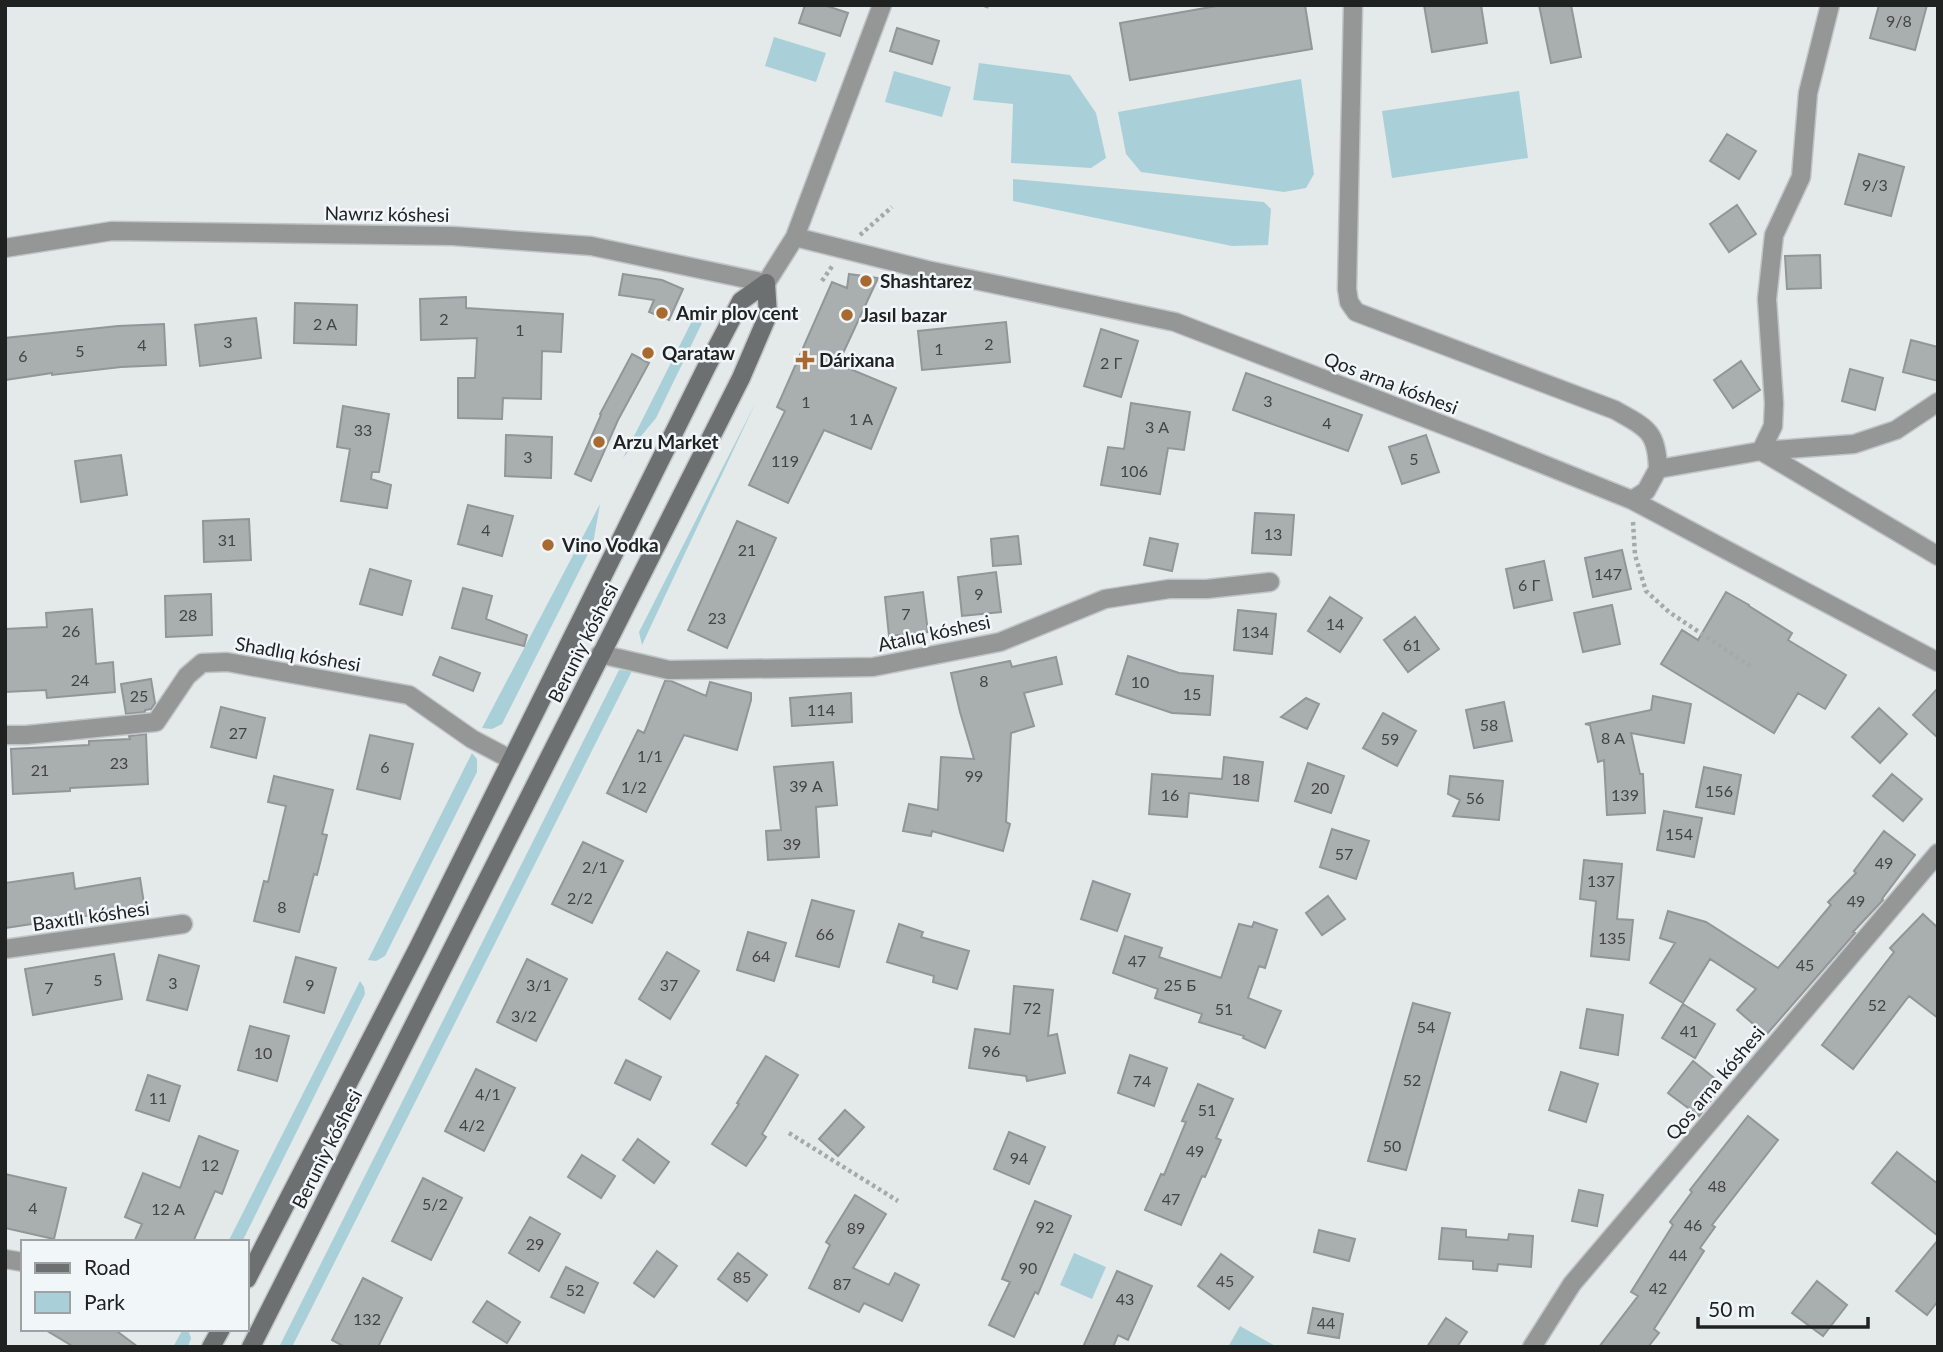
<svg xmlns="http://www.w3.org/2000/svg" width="1943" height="1352" font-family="Lato,sans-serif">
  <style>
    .green { fill: #a9d0d8 }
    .building { fill: #a9aeaf; stroke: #919697; stroke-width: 2 }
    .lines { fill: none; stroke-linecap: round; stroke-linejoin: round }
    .street-casing { stroke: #c1c5c6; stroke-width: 21 }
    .secondary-casing { stroke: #c1c5c6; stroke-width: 21 }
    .path { stroke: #a5a9aa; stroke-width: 4.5; stroke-dasharray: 3.5 3.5; stroke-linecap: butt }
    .street { stroke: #959797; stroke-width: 18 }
    .secondary { stroke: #6d7071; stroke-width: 18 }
    .poi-dot { fill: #a96a31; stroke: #f1f7f8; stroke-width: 2.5 }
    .labels { text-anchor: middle; stroke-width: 5; stroke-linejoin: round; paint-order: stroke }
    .number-label { font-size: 16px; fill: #424545 }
    .street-label { font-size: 19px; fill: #202222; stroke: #f1f7f8 }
    .poi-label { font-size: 19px; font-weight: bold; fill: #202222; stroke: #f1f7f8; text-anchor: start }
  </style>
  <rect width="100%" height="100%" fill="#e4e9ea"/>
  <path class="green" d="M774,37L826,53L816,82L765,66Z
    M979,63L1070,75L1096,113L1106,158L1091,168L1011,163L1013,104L973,100Z
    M894,71L951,87L942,117L885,102Z
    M1301,79L1314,174L1306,188L1284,192L1141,172L1126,154L1118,112Z
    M1519,91L1528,158L1392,178L1382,111Z
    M1013,179L1264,202L1271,209L1268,245L1232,246L1013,201Z
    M694,317L702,323L656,418L623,458Z
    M755,404L642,645L639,632Z
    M600,504L593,544L502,724L492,729L482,728Z
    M619,670L632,671L292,1347H279Z
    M472,753L477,759V772L385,956L376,961L368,960Z
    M360,981L364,987L365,994L242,1242H228Z
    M1074,1253L1106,1267L1092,1299L1060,1285Z
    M1240,1326L1277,1347H1228Z
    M183,1329L188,1330L191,1338L188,1347H173Z"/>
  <path class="building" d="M805,5H824L848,13L840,36L799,23Z
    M1222,5H1305L1312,49L1130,80L1120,23Z
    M1424,5H1481L1487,43L1432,52Z
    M1539,5H1571L1581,57L1551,63Z
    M1879,5H1927L1915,50L1870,38Z
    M897,28L939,41L932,64L890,51Z
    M1727,134L1756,151L1739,179L1710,161Z
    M1859,154L1904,167L1891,216L1845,204Z
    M1737,205L1756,234L1729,252L1710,224Z
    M1820,255L1821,288L1787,289L1785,256Z
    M623,274L662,280L683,289L669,320L649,312L654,300L619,295Z
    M849,274L878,278L838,364L896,388L871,449L824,430L788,503L749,485L785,411L777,407L832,282L847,288Z
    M466,297V308L563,314L561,352L542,351L541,399L503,398L502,419L458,418V378H475L477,338L421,340L420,299Z
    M295,303L357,305L356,345L294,343Z
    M256,318L261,358L200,366L195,325Z
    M1006,322L1010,362L922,370L918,331Z
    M164,324L166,365L121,367L52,375V373L5,380V338L118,326Z
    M1101,329L1138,341L1121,397L1084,386Z
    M1911,340L1938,347V381L1903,372Z
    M632,354L649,363L618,420L591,481L575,474L601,415L600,414Z
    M1741,361L1760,390L1733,408L1714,380Z
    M1850,369L1883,378L1875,410L1842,401Z
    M1246,373L1362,415L1348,451L1233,410Z
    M1131,403L1190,412L1184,450L1168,448L1160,494L1101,485L1108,447L1124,449Z
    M343,406L389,414L379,472H372L371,479L391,485L387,508L341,501L350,449L337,447Z
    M506,435L552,437L551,478L505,476Z
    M1426,435L1439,472L1402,484L1389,447Z
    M121,455L127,495L81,502L75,461Z
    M468,505L513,516L502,556L458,544Z
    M1255,513L1294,515L1291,555L1252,553Z
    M249,519L251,560L204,562L203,521Z
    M737,521L776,538L727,648L688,630Z
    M1018,536L1021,564L993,566L991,539Z
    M1150,538L1178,544L1172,571L1144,565Z
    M1622,550L1631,589L1593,597L1585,558Z
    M1544,561L1552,600L1514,608L1506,569Z
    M370,569L411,581L402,615L360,604Z
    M996,572L1001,612L962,616L958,577Z
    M463,588L492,596L486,619L527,635L524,646L452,628Z
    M923,592L928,632L889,636L885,597Z
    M1726,592L1749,605V606L1792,633L1788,640L1846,675L1825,709L1798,693L1774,733L1661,664L1682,630L1698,640Z
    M211,594L212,635L166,637L165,596Z
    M1330,597L1362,618L1340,652L1308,631Z
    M1612,605L1620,644L1583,652L1574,613Z
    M92,609L96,664L113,662L115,692L47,698L46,690L5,692V629L47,627L46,613Z
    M1238,610L1276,614L1272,654L1234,650Z
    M1415,617L1439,649L1408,672L1384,640Z
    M1128,656L1179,673L1213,676L1210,715L1172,713L1116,694Z
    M440,657L480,673L473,691L433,675Z
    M1056,657L1062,684L1024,693L1034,726L1011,733L1006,822L1010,824L1003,851L932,831L931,836L903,831L909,804L938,810L941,757L974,759L960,712L951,673L1010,661L1012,667Z
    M151,679L155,703L151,709L145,710V712L126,714L121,684Z
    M665,681H671L706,696L710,682L751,693V700L737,750L684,735L646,812L607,793L638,730L644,733Z
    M1938,688V738L1913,715Z
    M851,693L852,722L792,726L790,698Z
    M1653,696L1691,704L1684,743L1631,733L1640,774H1643L1645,813L1607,815L1604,760L1598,762L1590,725L1585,724L1651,710Z
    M1306,698L1319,704L1307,729L1281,717Z
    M1504,702L1512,741L1474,748L1466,710Z
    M221,707L265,718L256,758L211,747Z
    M1879,708L1907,734L1880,763L1852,737Z
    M1383,713L1416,731L1397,766L1363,748Z
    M146,734L148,784L70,788V791L13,794L11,749L89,745V741L130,739L129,736Z
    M370,735L413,744L400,799L357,789Z
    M1224,757L1263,762L1258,801L1189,793L1187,817L1149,814L1152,774L1222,779Z
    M833,762L837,805L816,807L819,857L768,860L766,831L781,830L774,767Z
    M1308,763L1344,776L1331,813L1295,801Z
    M1704,767L1741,775L1734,814L1696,807Z
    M1892,774L1922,799L1903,821L1873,796Z
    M274,776L333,790L322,834L327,835L317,875L314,874L299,932L254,921L264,881L268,882L286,806L268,802Z
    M1450,776L1503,781L1499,820L1453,816L1460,800L1448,794Z
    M1664,811L1702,818L1694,857L1657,850Z
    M1332,829L1369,841L1356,879L1320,867Z
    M1884,831L1915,855L1882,899L1883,900L1853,932L1855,933L1766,1035L1737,1010L1756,989L1710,959L1683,1003L1650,983L1675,943L1660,938L1668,911L1706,922L1778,968L1831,905L1828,902L1856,873L1854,871Z
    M583,842L623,861L592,923L552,904Z
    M1584,860L1622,864L1617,919L1633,920L1629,960L1591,956L1596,901L1580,899Z
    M73,873L75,889L140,878L145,910L99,918L98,914L5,928V883Z
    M1093,881L1130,894L1117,931L1081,919Z
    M1328,896L1345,919L1322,935L1306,913Z
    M812,900L854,911L839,967L796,956Z
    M1923,914L1938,928V1018L1909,996L1853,1069L1822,1045L1894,952L1890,948Z
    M1254,922L1277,930L1265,968L1259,966L1248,998L1281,1011L1265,1048L1243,1038L1244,1036L1199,1022L1202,1014L1155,998L1158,989L1113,973L1125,936L1162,948L1159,957L1221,978L1239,924L1252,927Z
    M899,924L923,932L921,937L969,951L957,989L933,982L934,976L887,962Z
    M748,932L786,943L774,981L737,970Z
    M667,952L699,971L670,1019L639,999Z
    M114,954L122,999L33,1015L25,969Z
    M159,955L199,966L187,1010L147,1000Z
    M296,957L336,968L324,1013L284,1002Z
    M527,959L567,979L536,1041L497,1022Z
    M1014,986L1053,990L1048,1036L1057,1034L1065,1073L1027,1081L1026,1076L969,1068L975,1029L1010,1034Z
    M1413,1003L1450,1013L1406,1170L1368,1161Z
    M1683,1004L1715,1024L1695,1058L1662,1038Z
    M1587,1009L1623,1015L1618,1055L1580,1048Z
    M250,1026L289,1036L277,1081L238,1070Z
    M1130,1055L1167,1068L1154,1106L1118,1093Z
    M766,1056L798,1075L762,1134L766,1137L746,1166L712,1144L739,1104L737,1103Z
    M626,1060L661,1077L650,1100L615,1083Z
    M1693,1061L1723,1085L1699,1116L1668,1093Z
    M476,1069L515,1088L484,1151L445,1131Z
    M1561,1072L1598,1084L1586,1122L1549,1110Z
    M148,1075L180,1086L169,1121L136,1110Z
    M1198,1084L1233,1099L1216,1138L1221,1140L1205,1177L1202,1176L1181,1225L1145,1210L1161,1174L1164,1175L1186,1122L1182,1121Z
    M845,1110L864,1127L838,1156L819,1139Z
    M1748,1116L1778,1140L1712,1225L1715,1227L1700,1248L1704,1251L1654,1329L1659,1333L1648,1347H1599L1638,1296L1631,1292L1673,1225L1670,1222L1692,1192L1690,1190Z
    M1009,1132L1045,1147L1029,1184L994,1169Z
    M199,1136L238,1151L222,1194L215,1191L193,1242H134L142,1224L125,1217L143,1173L180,1188Z
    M638,1139L669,1162L654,1183L623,1160Z
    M1897,1152L1938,1184V1236L1872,1183Z
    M582,1155L615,1176L601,1198L568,1177Z
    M5,1174L66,1188L54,1239L5,1228Z
    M423,1178L462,1198L431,1260L392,1241Z
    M1579,1190L1603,1195L1597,1226L1572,1221Z
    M855,1195L886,1214L853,1268L889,1285L895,1273L919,1285L902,1321L864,1303L859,1312L809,1288L830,1245L826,1242Z
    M1035,1201L1071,1216L1038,1294L1035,1292L1014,1337L989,1325L1010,1282L1002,1279Z
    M530,1217L560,1234L539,1271L509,1253Z
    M1442,1228L1466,1230V1237L1508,1240L1509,1234L1533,1236L1531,1267L1498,1264L1497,1271L1473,1269V1261L1439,1259Z
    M1319,1230L1355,1239L1349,1261L1314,1252Z
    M1938,1240V1301L1927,1315L1896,1291Z
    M657,1251L677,1266L654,1297L634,1283Z
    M738,1253L767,1275L747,1301L718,1279Z
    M1221,1254L1253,1277L1229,1309L1198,1286Z
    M566,1267L598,1283L584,1313L551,1297Z
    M1117,1271L1152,1286L1128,1340L1118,1335L1113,1347H1083Z
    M363,1278L402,1298L378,1347H345L332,1340Z
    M1817,1281L1847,1305L1823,1336L1792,1313Z
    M487,1301L520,1322L507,1343L473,1322Z
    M1313,1308L1343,1314L1339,1338L1308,1333Z
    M1446,1318L1467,1332L1457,1347H1427Z
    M44,1329H114L138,1347H74Z"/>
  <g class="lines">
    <defs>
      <path id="street" d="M1353,5L1347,289L1349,302L1356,312L1615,410C1646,428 1657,430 1658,469
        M795,237L927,270L1175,322L1485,441L1632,500L1938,662
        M5,248L112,231L453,236L591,246L766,283L795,237L882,5
        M1761,451L1773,426L1774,403L1767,299L1774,235L1801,177L1808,93L1830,5
        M1761,451L1938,556
        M1632,500L1646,491L1658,469L1761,451L1854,444L1896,430L1938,402
        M600,654L669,670L873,667L1000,642L1105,599L1169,589H1207L1270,582
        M5,735H26L156,722L187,676L202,663L227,662L409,695L472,739L510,759
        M5,949L183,924
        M5,1259L23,1262
        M1532,1347L1572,1284L1938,853"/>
      <path id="secondary" d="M247,1279L418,948L707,366L741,301L766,283
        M211,1347L221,1329
        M251,1347L741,378L768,315L766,283"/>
    </defs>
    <use href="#street" class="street-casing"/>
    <use href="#secondary" class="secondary-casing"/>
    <path class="path" d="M986,8L987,5
      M860,235L892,207
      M822,281L833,265
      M1633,522L1635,555L1646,591L1669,612L1750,666
      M789,1133L898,1201"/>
    <use href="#street" class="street"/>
    <use href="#secondary" class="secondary"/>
  </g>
  <g class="poi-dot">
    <circle cx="866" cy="281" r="7"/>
    <circle cx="662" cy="313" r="7"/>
    <circle cx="847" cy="315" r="7"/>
    <circle cx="648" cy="353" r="7"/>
    <path d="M801.5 349.5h7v7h7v7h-7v7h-7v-7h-7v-7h7z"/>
    <circle cx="599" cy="442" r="7"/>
    <circle cx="548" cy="545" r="7"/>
  </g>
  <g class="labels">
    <g class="number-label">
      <text x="1899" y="27">9/8</text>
      <text x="1875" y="191">9/3</text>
      <text x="444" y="325">2</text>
      <text x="325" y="330">2 А</text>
      <text x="520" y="336">1</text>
      <text x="228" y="348">3</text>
      <text x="989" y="350">2</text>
      <text x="142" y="351">4</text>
      <text x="939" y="355">1</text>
      <text x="80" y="357">5</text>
      <text x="23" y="362">6</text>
      <text x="1111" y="369">2 Г</text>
      <text x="1268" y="407">3</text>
      <text x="806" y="408">1</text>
      <text x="861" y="425">1 А</text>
      <text x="1327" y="429">4</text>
      <text x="1157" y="433">3 А</text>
      <text x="363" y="436">33</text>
      <text x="528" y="463">3</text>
      <text x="1414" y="465">5</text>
      <text x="785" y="467">119</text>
      <text x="1134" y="477">106</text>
      <text x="486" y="536">4</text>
      <text x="1273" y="540">13</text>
      <text x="227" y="546">31</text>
      <text x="747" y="556">21</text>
      <text x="1608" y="580">147</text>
      <text x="1529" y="591">6 Г</text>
      <text x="979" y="600">9</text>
      <text x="906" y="620">7</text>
      <text x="188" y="621">28</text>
      <text x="717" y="624">23</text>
      <text x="1335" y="630">14</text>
      <text x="71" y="637">26</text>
      <text x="1255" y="638">134</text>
      <text x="1412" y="651">61</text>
      <text x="80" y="686">24</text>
      <text x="984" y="687">8</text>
      <text x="1140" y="688">10</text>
      <text x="1192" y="700">15</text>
      <text x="139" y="702">25</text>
      <text x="821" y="716">114</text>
      <text x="1489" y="731">58</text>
      <text x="238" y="739">27</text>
      <text x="1613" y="744">8 А</text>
      <text x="1390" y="745">59</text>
      <text x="650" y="762">1/1</text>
      <text x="119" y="769">23</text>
      <text x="385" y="773">6</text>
      <text x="40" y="776">21</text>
      <text x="974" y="782">99</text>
      <text x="1241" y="785">18</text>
      <text x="806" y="792">39 А</text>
      <text x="634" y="793">1/2</text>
      <text x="1320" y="794">20</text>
      <text x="1719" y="797">156</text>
      <text x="1170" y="801">16</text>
      <text x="1625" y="801">139</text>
      <text x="1475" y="804">56</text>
      <text x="1679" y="840">154</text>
      <text x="792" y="850">39</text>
      <text x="1344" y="860">57</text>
      <text x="1884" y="869">49</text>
      <text x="595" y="873">2/1</text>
      <text x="1601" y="887">137</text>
      <text x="580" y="904">2/2</text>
      <text x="1856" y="907">49</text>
      <text x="282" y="913">8</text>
      <text x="825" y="940">66</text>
      <text x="1612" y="944">135</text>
      <text x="761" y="962">64</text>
      <text x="1137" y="967">47</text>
      <text x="1805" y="971">45</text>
      <text x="98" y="986">5</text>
      <text x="173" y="989">3</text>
      <text x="310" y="991">9</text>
      <text x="539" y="991">3/1</text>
      <text x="669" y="991">37</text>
      <text x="1180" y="991">25 Б</text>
      <text x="49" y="994">7</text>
      <text x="1877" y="1011">52</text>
      <text x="1032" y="1014">72</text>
      <text x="1224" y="1015">51</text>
      <text x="524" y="1022">3/2</text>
      <text x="1426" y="1033">54</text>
      <text x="1689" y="1037">41</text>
      <text x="991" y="1057">96</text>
      <text x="263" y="1059">10</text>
      <text x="1412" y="1086">52</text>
      <text x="1142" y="1087">74</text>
      <text x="488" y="1100">4/1</text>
      <text x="158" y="1104">11</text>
      <text x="1207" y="1116">51</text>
      <text x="472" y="1131">4/2</text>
      <text x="1392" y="1152">50</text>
      <text x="1195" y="1157">49</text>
      <text x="1019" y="1164">94</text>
      <text x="210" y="1171">12</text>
      <text x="1717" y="1192">48</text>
      <text x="1171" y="1205">47</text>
      <text x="435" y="1210">5/2</text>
      <text x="33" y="1214">4</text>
      <text x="168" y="1215">12 А</text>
      <text x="1693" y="1231">46</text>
      <text x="1045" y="1233">92</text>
      <text x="856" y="1234">89</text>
      <text x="535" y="1250">29</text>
      <text x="1678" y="1261">44</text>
      <text x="1028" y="1274">90</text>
      <text x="742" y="1283">85</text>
      <text x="1225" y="1287">45</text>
      <text x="842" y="1290">87</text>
      <text x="1658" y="1294">42</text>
      <text x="575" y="1296">52</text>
      <text x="1125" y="1305">43</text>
      <text x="367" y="1325">132</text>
      <text x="1326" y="1329">44</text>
    </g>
    <g class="street-label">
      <text transform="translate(387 214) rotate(1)" y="7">Nawrız kóshesi</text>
      <text transform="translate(1391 383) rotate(21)" y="7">Qos arna kóshesi</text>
      <text transform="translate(934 633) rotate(-12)" y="7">Atalıq kóshesi</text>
      <text transform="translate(583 643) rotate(-63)" y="7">Beruniy kóshesi</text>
      <text transform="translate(298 654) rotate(10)" y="7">Shadlıq kóshesi</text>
      <text transform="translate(91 916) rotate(-8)" y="7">Baxıtlı kóshesi</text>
      <text transform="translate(1715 1083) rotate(-50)" y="7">Qos arna kóshesi</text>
      <text transform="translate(327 1149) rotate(-63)" y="7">Beruniy kóshesi</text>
    </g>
    <g class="poi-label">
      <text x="880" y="288">Shashtarez</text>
      <text x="676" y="320">Amir plov cent</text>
      <text x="861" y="322">Jasıl bazar</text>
      <text x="662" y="360">Qarataw</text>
      <text x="819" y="367">Dárixana</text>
      <text x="613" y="449">Arzu Market</text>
      <text x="562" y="552">Vino Vodka</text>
    </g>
  </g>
  <rect width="1943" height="1352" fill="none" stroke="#202222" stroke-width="14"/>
  <rect x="21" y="1240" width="228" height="91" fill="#f1f7f8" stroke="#9da2a2" stroke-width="2"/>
  <rect x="35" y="1263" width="35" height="10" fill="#6d7071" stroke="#9da2a2" stroke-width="2"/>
  <text x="84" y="1275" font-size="21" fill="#202222">Road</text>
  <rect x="35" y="1292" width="35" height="21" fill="#a9d0d8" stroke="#9da2a2" stroke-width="2"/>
  <text x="84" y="1310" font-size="21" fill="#202222">Park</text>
  <path d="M1698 1317v10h170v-10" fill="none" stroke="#202222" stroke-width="3.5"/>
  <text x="1708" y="1317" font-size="21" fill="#202222" stroke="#f1f7f8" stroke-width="5" paint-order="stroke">50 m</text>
</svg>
